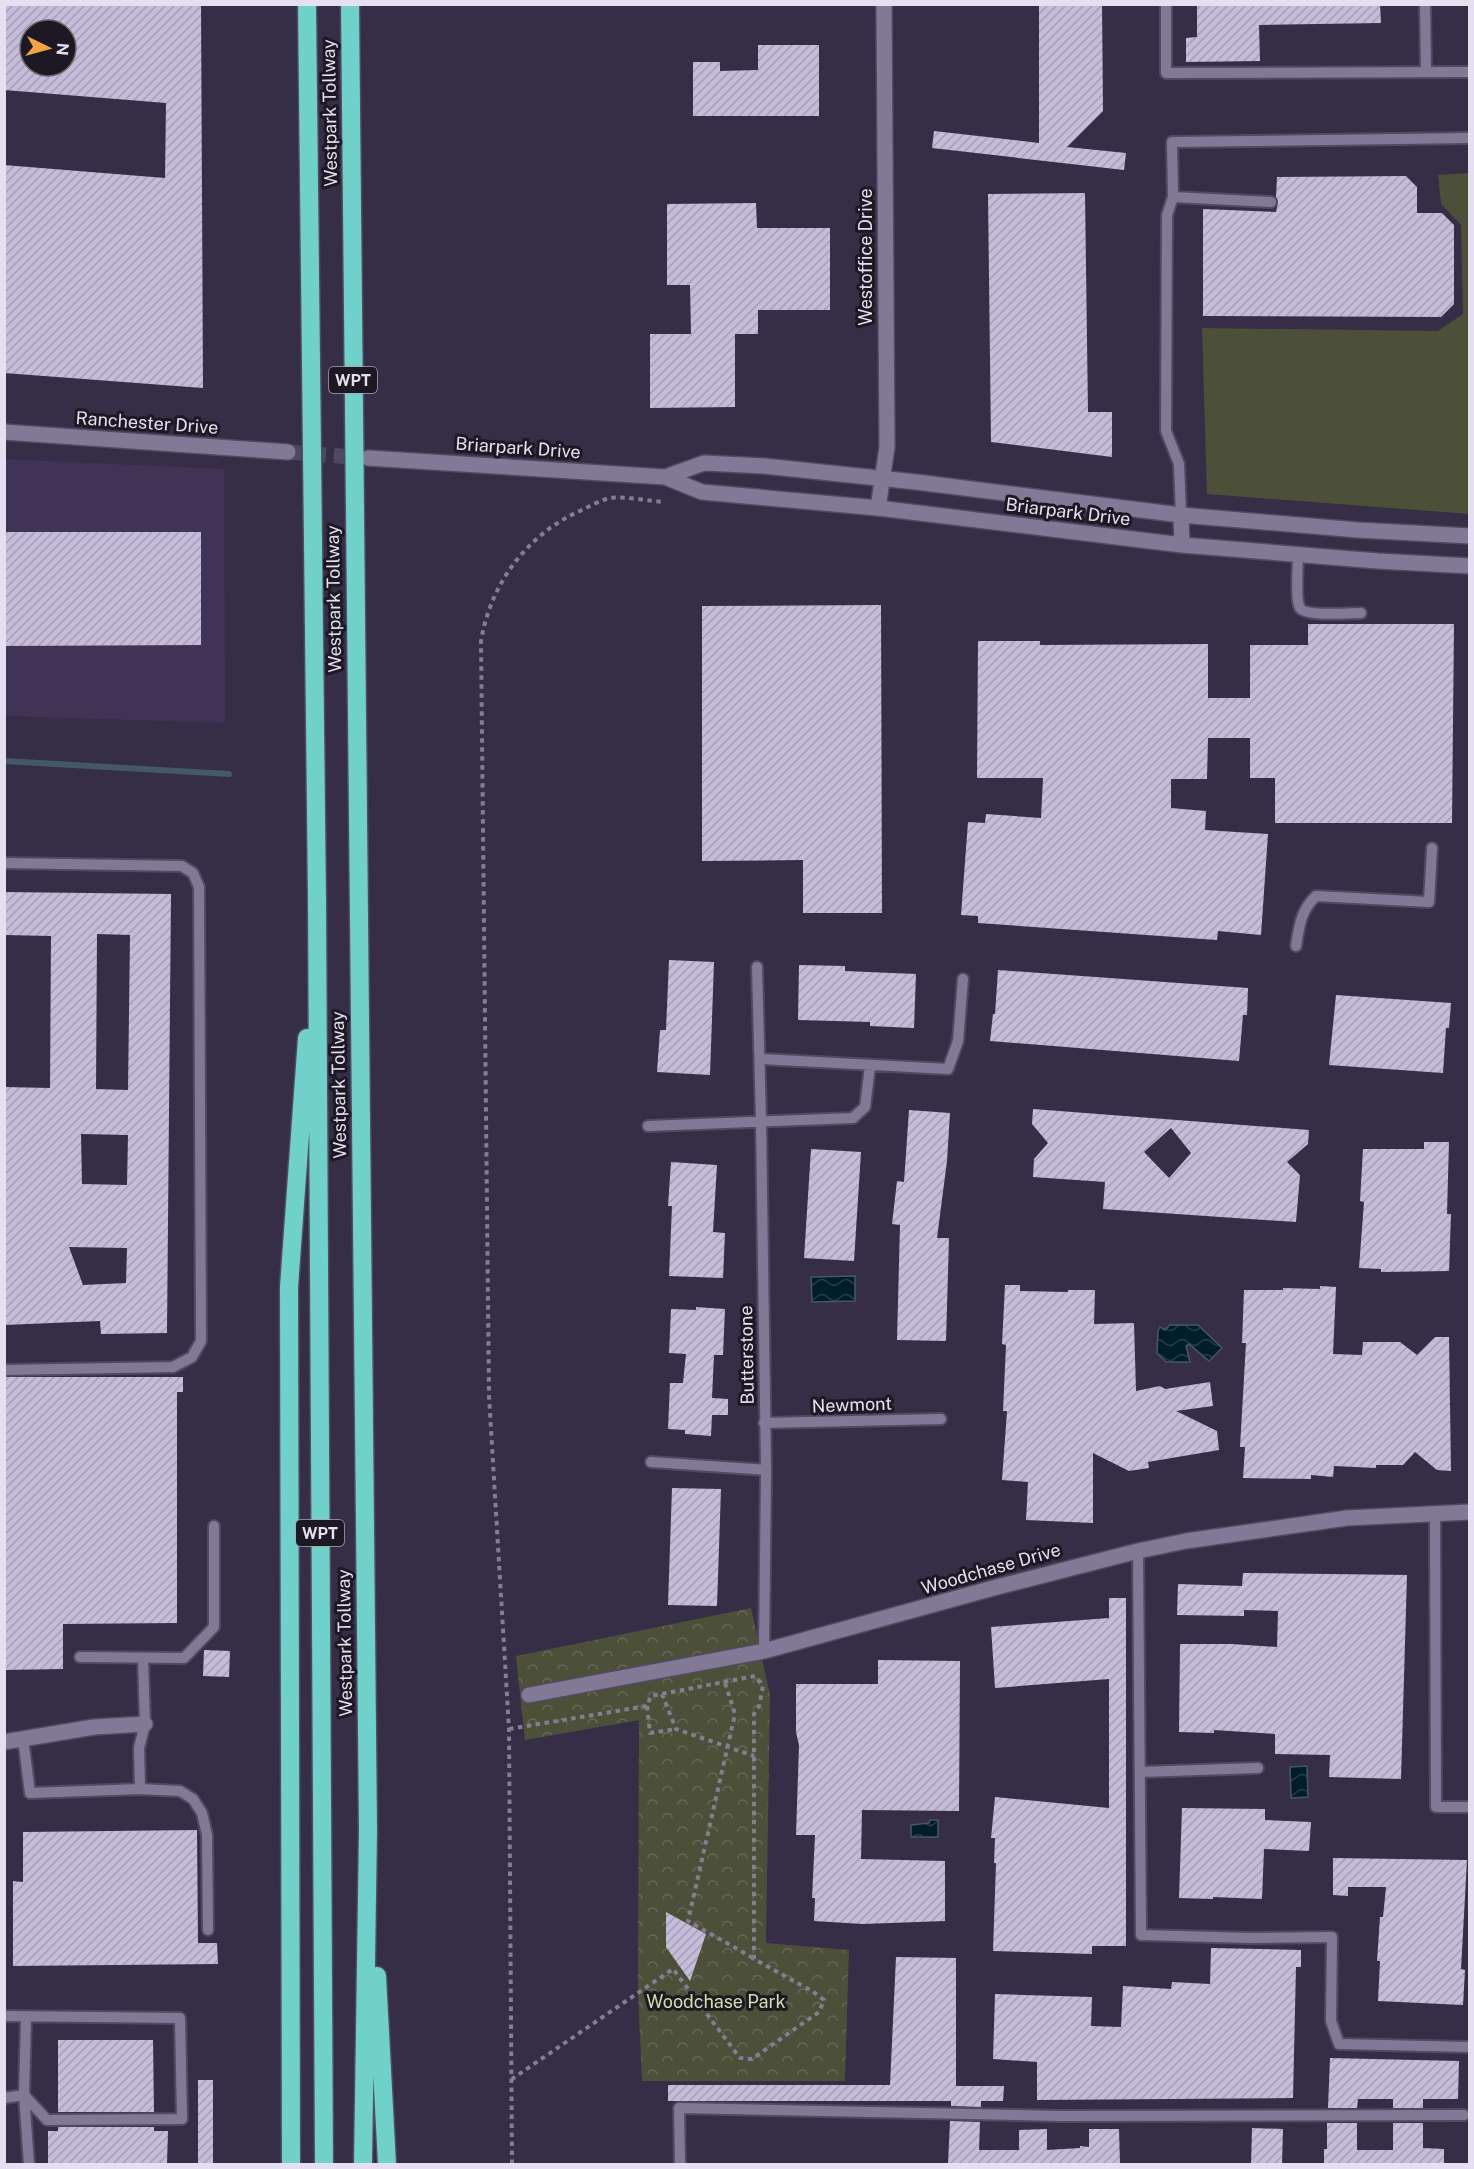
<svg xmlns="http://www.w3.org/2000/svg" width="1474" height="2169" font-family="'Public Sans',sans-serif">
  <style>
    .built { fill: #3f3455 }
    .grass { fill: #4c5039 }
    .park { fill: url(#park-crowns) }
    .water { fill: url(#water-waves); stroke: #455865; stroke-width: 1.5 }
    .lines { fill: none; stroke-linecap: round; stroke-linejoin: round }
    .stream { stroke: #455865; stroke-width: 6 }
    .building { fill: url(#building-hatch); fill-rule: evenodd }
    .tertiary-tunnel { stroke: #504860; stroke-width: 15; stroke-dasharray: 15 8; stroke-linecap: butt }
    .service-casing { stroke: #514a60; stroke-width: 14 }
    .minor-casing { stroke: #514a60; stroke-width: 18 }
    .tertiary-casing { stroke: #514a60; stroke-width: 18 }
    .motorway-casing { stroke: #514a60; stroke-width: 21 }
    .path { stroke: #847d93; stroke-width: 4; stroke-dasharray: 4.5 4.5; stroke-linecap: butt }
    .service { stroke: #827997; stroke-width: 10 }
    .minor { stroke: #827997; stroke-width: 15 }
    .tertiary { stroke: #827997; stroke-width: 15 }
    .motorway { stroke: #70d0ca; stroke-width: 18 }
    .labels { text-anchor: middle; stroke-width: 6; stroke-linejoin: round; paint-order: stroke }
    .shield { fill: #1c1824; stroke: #a9a4b4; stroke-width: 1.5 }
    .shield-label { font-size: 16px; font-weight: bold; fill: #e5e0f1 }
    .street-label { font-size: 18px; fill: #e5e0f1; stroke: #1c1824 }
    .park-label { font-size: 18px; fill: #d4dea8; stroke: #1c1824 }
  </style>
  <defs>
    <pattern id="park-crowns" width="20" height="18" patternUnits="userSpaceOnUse" patternTransform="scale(1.5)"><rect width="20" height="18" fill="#4c5039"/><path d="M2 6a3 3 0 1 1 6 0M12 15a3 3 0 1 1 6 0" fill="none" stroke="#666956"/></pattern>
    <pattern id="water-waves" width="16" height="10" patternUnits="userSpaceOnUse" patternTransform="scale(1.5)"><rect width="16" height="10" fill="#001e29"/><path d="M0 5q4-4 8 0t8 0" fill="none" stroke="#253e48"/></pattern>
    <pattern id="building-hatch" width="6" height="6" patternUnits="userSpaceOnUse" patternTransform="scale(1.5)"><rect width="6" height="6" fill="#c5bcda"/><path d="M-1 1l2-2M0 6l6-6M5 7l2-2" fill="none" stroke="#a59eb6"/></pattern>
  </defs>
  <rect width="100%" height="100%" fill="#362d47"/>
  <path class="built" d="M5,459L224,469L225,723L5,716Z"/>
  <path class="grass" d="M1469,173V514L1207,494L1202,328L1438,331L1463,314L1461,225L1441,204L1438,175Z"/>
  <path class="park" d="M751,1608L770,1695L766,1943L849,1950L845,2081H642L638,1992L639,1720L525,1740L516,1656Z"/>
  <path class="water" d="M855,1276V1301L812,1302L811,1277Z
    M1170,1325H1198L1222,1348L1209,1361L1189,1344L1186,1346L1190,1362H1166L1157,1353L1158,1331L1160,1327L1165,1330Z
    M1307,1766L1308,1797L1291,1798L1290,1767Z
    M930,1820H938V1837H911V1825L929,1823Z"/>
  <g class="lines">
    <path class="stream" d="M4,761L229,774"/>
  </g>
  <path class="building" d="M4,4H201L203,388L4,373V165L165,178L166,103L4,90ZM30,30H66V66H30Z
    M1039,4H1102L1103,111L1067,147L1126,153L1124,170L932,148L934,131L1039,143Z
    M1197,4H1380L1381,23L1259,25L1260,61L1186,62V38L1197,37Z
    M758,45H819V116H693V62H720V71L758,70Z
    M1406,176L1417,187V213H1442L1454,225V304L1441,317L1203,316V209L1276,212L1278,202L1276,197L1277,177Z
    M1085,193L1088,412H1112V457L991,442L988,194Z
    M756,203L757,228H830V310H758V334H735V407L650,408V334H691L690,285H667V204Z
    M4,532H201V645L4,646Z
    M881,605L882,913H803V860L702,861V606Z
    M1308,624H1454L1452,823H1275V778H1250V738H1208L1207,779H1171V808L1206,811L1205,830L1268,834L1261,935L1218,931L1217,940L978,923V916L961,915L968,822L985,823L986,814L1041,818L1043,778H977L978,641H1040V645L1208,644V698H1250V645H1308Z
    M4,892L171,894L167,1333L101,1334L100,1321L4,1325V1087L50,1088L51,936L4,935ZM97,934L130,935L128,1090L96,1089ZM81,1134L128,1135L127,1185L82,1184ZM69,1247L127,1248L126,1283L83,1285Z
    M669,960L714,962L710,1075L657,1072L660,1030H666Z
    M799,965L845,966V971L916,974L914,1028L870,1026V1022L798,1020Z
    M998,970L1248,988L1247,1015H1243L1239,1061L990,1041L993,1014H995Z
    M1336,995L1451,1003L1449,1028H1446L1443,1073L1329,1065Z
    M1033,1109L1309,1130L1308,1144L1287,1162L1300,1175L1296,1222L1103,1209L1105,1182L1033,1177L1034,1159L1048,1143L1032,1124ZM1171,1128L1191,1153L1169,1178L1144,1152Z
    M909,1110L950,1113L947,1161L937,1238H949L946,1341L897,1340L900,1225L892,1224L897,1181L904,1182Z
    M1424,1142H1449L1447,1214H1451L1449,1271L1381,1272V1269L1359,1268L1364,1202L1360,1201L1363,1149H1424Z
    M811,1149L861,1152L854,1261L804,1258Z
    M671,1162L717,1165L713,1232L725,1233L723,1278L669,1276L672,1206H668Z
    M1005,1285H1020V1291L1068,1292V1290H1095L1094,1324L1134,1323L1136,1391L1160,1386L1165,1389L1210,1382L1213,1406L1176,1411L1217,1431L1219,1450L1148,1462L1149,1468L1129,1471L1093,1453V1523L1026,1520L1028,1482L1002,1480L1007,1411H1003L1006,1345L1002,1344Z
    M1320,1286L1336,1287L1333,1354L1362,1355L1363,1342H1400L1417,1355L1435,1337H1449L1451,1471L1437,1470L1415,1452L1403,1465H1376V1468L1334,1466L1333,1477L1311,1475V1479L1243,1478L1245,1447H1240L1246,1343H1242L1244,1290H1283V1288L1320,1289Z
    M696,1307L725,1309L723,1355H714L712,1398L728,1399V1415H712L711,1436L685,1434V1430L668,1429L670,1383H683L686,1354L669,1353L671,1309L696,1310Z
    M4,1377H183V1392H177V1623L63,1624V1669L4,1670Z
    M672,1488L721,1489L717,1606L668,1605Z
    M1243,1573L1407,1575L1401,1779L1329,1777L1330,1755L1275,1754V1734L1214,1730V1733L1179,1732L1180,1644H1232L1277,1647L1278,1611L1244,1610V1616L1177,1615L1178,1584L1242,1586Z
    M1109,1598H1126V1946H1092V1954L993,1951L996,1863H994L995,1838H991L995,1797L1109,1808V1679L995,1688L991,1627L1109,1618Z
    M204,1650L230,1651L229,1677L203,1676Z
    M878,1660L960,1661L959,1811L862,1810L861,1859L945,1861V1921L863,1924L814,1921L815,1898H812L815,1835H796L799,1745L796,1732V1684H878Z
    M1182,1808L1265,1809V1820L1311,1822L1309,1851L1264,1849L1262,1899L1213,1897V1899L1179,1898Z
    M197,1830L198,1943H217L218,1964L13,1966V1881L23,1882V1832Z
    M1333,1858L1467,1860L1461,1969L1465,1970L1463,2005L1378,2001L1380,1961H1377L1380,1917H1383L1386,1887H1348V1896L1333,1895Z
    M666,1912L706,1934L690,1981L666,1947Z
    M1211,1948L1301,1950V1967H1296L1293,2098L1037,2100V2062L993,2059L995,1994L1092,1997L1091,2026L1121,2027L1123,1986L1171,1989L1172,1982L1210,1984Z
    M896,1957L956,1958V2086H1004L1003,2101H981V2107L951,2106V2101H668V2085H890Z
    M58,2040H153L154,2112H58Z
    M1330,2058L1459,2061L1458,2099H1423V2108H1393V2099H1358L1357,2108H1328Z
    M198,2080H213V2164H198Z
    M950,2121L980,2122L979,2150H1019V2130L1047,2129V2150L1080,2148V2146L1089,2147V2129H1119L1120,2164H948Z
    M1327,2123H1357V2150H1393V2123H1423V2148L1444,2149V2164H1324V2149H1327Z
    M58,2127H154V2131H168L167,2164H48V2131H58Z
    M1252,2128L1283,2129L1282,2164H1251Z"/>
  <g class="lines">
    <path class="tertiary-tunnel" d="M288,452L365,458"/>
    <defs>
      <path id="service" d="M1166,4V73L1470,72
        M1425,4L1426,72
        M1173,197L1271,202
        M1181,515L1179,464L1166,431L1167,215L1173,197L1172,142L1470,138
        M1298,555C1298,566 1295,600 1300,608C1307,617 1350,613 1361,613
        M4,863L182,866L193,873L199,887L201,1341L192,1357L173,1367L4,1370
        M1296,946C1299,926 1301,910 1316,896L1429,902L1432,848
        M757,967L761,1120L766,1470L764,1651
        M760,1059L948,1069L958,1041L963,979
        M648,1126L853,1118L865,1107L870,1066
        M764,1423L941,1419
        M651,1462L766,1470
        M1435,1513L1436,1807H1470
        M1138,1551L1141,1935L1250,1938L1332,1937L1331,2021L1339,2044L1470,2047
        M80,1657L184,1658L214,1627V1526
        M23,1738L30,1793L140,1789L139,1748L145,1724L143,1658
        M1140,1772L1258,1768
        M140,1789L180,1791L193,1799L202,1813L207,1835L208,1930
        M4,2016L180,2018L182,2119L47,2120L24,2095L4,2098
        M26,2017L24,2095L29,2164
        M680,2164L679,2108L1061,2116L1464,2115"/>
      <path id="minor" d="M878,508L887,447L884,4
        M529,1695L764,1651L997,1587L1138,1551L1186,1541L1347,1518L1470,1512
        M4,1742L94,1727L145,1724"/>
      <path id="tertiary" d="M4,432L288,452
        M368,458L665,477L702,492L878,508L1182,545L1378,561L1470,566
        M665,477L704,463L764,466L916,482L1181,515L1358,530L1470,536
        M1181,515L1182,545"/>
      <path id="motorway" d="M307,4L317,901L324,2164
        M350,4L368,1830L363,2164
        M377,1976L387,2164
        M291,2164L289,1287L307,1038"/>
    </defs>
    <use href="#service" class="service-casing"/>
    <use href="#minor" class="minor-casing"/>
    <use href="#tertiary" class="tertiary-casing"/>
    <use href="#motorway" class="motorway-casing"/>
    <path class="path" d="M725,1683L735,1714L688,1921L753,1958
      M662,1694L676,1729L754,1756
      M647,1706L650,1733L676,1729
      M509,1729L647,1706L651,1696L755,1676L763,1686L759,1706L754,1714V1959L812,1991L824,2000L819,2012L752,2059L740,2058L673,1969L512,2079
      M512,2164L509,1729L489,1396L481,641C491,582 528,533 584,509C592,505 601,500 610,498C623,496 650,501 665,502"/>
    <use href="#service" class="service"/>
    <use href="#minor" class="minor"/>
    <use href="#tertiary" class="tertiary"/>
    <use href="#motorway" class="motorway"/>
  </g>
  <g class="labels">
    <g class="shield">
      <rect x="329" y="367" width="48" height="26" rx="4.5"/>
      <rect x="296" y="1520" width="48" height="26" rx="4.5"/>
    </g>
    <g class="shield-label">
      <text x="353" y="386">WPT</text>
      <text x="320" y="1539">WPT</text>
    </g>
    <g class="street-label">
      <text transform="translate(330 113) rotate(-91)" y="6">Westpark Tollway</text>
      <text transform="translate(866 257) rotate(-90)" y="6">Westoffice Drive</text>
      <text transform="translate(147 423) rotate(4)" y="6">Ranchester Drive</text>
      <text transform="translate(518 448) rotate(4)" y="6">Briarpark Drive</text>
      <text transform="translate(1068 512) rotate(7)" y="6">Briarpark Drive</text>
      <text transform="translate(334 599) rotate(-91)" y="6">Westpark Tollway</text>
      <text transform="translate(339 1085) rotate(-91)" y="6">Westpark Tollway</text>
      <text transform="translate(747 1355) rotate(-91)" y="6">Butterstone</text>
      <text transform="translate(852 1405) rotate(-2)" y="6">Newmont</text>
      <text transform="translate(991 1569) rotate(-16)" y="6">Woodchase Drive</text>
      <text transform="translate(345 1643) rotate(-91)" y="6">Westpark Tollway</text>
    </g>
    <g class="park-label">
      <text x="716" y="2008">Woodchase Park</text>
    </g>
  </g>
  <rect width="1474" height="2169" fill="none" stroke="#e5e0f1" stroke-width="12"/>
  <g transform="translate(48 48) rotate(95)"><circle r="28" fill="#1c1824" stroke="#6c6876" stroke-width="1.5"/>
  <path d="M0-4.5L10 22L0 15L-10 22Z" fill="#f3a442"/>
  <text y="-9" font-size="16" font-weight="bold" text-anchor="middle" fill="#e5e0f1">N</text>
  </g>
</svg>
